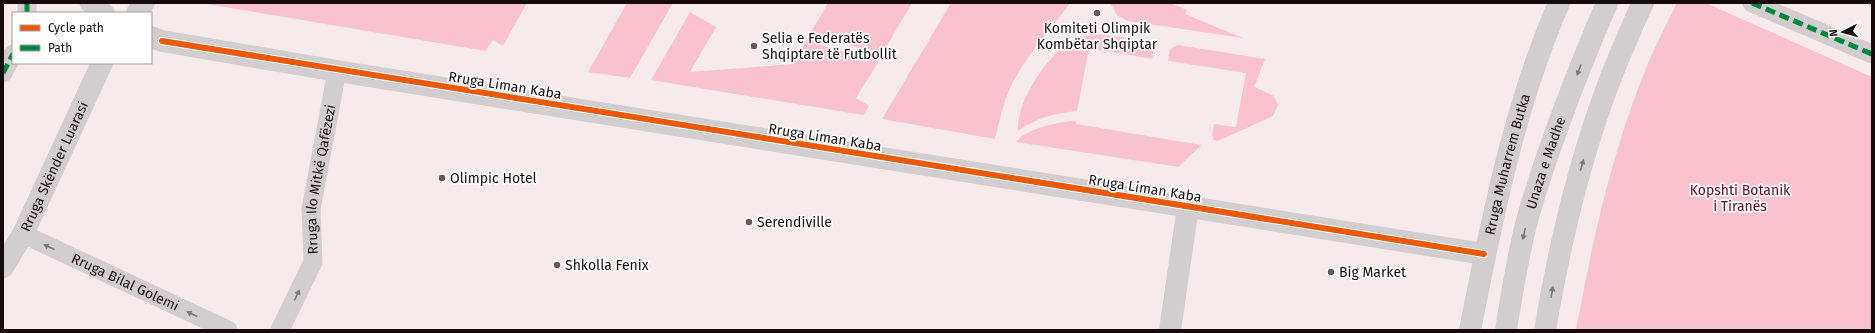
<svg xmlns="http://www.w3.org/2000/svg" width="1875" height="333" font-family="'Fira Sans',sans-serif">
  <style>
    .green { fill: #fac2cf }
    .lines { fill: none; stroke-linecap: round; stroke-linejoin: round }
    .street { stroke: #d2cecf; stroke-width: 19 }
    .secondary { stroke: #d2cecf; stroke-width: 22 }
    .highway { stroke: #d2cecf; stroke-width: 22 }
    .quiet { stroke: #00873e; stroke-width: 5; stroke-dasharray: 10 5; stroke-linecap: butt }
    .cycleway-casing { stroke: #fff; stroke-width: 8 }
    .cycleway { stroke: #e8590c; stroke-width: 6 }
    .oneway { fill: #7d7678 }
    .poi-dot { fill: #65585b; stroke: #fff; stroke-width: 1.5 }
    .labels { text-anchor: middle; stroke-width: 3.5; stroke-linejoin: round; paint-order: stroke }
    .poi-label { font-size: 14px; fill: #160a0d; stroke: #fff; text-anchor: start }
    .street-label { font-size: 14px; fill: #160a0d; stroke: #fff }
    .park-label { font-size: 14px; fill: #60052b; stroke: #fff }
  </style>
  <rect width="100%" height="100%" fill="#f7eaed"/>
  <path class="green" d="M201,3H527L503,46L493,40L486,51Z
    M627,3H673L630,78L588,72Z
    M828,3H912L882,54C857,46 836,44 811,32Z
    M951,3H1070C1053,27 1032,49 1017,75C1005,94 1000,118 995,139L882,119Z
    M1110,3H1171L1187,10L1185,14L1243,38L1128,21L1118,16Z
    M1677,3H1706L1872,77V330H1576C1597,217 1622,105 1677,3Z
    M690,12L716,27L690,72L793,64L808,38C833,53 853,51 879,61L856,98L869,106L863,115L651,80Z
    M1097,34L1150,41L1152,43L1154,49L1152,59L1089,48L1077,111C1056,113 1035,118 1018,131C1016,102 1046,57 1070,42C1079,37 1088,35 1097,34Z
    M1178,45L1265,59L1254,87L1274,96L1278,105L1273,116L1218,141L1213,140L1212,136L1214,124L1236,127L1246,73L1168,61L1170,49Z
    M1076,121V124L1201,145C1199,149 1183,161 1179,167L1016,142C1024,129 1061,121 1076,121Z"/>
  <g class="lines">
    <g class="street">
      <path d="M89,3L105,13"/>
      <path d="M1752,3L1872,54"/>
      <path d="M27,13V3"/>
      <path d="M3,73L13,54"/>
      <path id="s1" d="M23,234L228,330"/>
      <path id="s2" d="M280,330L313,262L311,209L337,71"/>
    </g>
    <g class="secondary">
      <path d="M137,13L144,3"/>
      <path d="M151,37L162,41L337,71L1484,254"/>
      <path id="s3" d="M3,267L23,234L102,63"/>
      <path d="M1170,330L1188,207"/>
      <path id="s4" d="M1470,330C1492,219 1514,107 1559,3"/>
    </g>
    <g class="highway">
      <path id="s5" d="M1506,330C1512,292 1518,253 1528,217C1549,144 1577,73 1607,3"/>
      <path d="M1545,330C1561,235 1584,139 1622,50C1629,35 1635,18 1643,3"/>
    </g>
    <path class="quiet" d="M1752,3L1872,54
      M27,13V3
      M3,73L13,54"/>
    <defs>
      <path id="cycleway" d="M162,41L1484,254"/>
    </defs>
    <use href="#cycleway" class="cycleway-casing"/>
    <use href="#cycleway" class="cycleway"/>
  </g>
  <defs><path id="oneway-solid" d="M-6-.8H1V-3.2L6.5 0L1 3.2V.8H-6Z"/></defs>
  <g class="oneway">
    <use href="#oneway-solid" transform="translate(1579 70) rotate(111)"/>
    <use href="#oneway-solid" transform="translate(1582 165) rotate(-75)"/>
    <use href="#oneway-solid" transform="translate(1524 234) rotate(102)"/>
    <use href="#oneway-solid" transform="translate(49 247) rotate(-155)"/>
    <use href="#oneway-solid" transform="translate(1552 292) rotate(-80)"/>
    <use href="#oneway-solid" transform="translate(297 295) rotate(-64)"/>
    <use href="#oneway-solid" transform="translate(192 314) rotate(-155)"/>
  </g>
  <g class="poi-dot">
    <circle cx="1097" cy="13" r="4"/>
    <circle cx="754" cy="46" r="4"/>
    <circle cx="442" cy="178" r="4"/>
    <circle cx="749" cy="222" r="4"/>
    <circle cx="557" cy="265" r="4"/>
    <circle cx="1331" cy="272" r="4"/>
  </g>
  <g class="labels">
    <g class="poi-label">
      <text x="1097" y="33" text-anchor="middle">Komiteti Olimpik<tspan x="1097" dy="16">Kombëtar Shqiptar</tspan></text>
      <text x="762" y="43">Selia e Federatës<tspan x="762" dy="16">Shqiptare të Futbollit</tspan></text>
      <text x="450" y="183">Olimpic Hotel</text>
      <text x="757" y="227">Serendiville</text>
      <text x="565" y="270">Shkolla Fenix</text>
      <text x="1339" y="277">Big Market</text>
    </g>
    <g class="street-label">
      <text transform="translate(505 85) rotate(9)" y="5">Rruga Liman Kaba</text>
      <text transform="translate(825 137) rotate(9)" y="5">Rruga Liman Kaba</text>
      <text dy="5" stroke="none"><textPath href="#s5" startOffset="172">Unaza e Madhe</textPath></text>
      <text dy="5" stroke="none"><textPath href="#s4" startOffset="170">Rruga Muharrem Butka</textPath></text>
      <text dy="5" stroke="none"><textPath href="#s3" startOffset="113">Rruga Skënder Luarasi</textPath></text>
      <text dy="5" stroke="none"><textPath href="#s2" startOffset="159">Rruga Ilo Mitkë Qafëzezi</textPath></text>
      <text transform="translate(1145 188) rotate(9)" y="5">Rruga Liman Kaba</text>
      <text dy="5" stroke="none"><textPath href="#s1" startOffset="113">Rruga Bilal Golemi</textPath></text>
    </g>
    <g class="park-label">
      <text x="1740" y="195">Kopshti Botanik<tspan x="1740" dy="16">i Tiranës</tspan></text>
    </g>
  </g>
  <rect width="1875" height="333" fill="none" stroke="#160a0d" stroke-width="8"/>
  <rect x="12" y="12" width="140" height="52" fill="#ffffff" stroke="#a29d9e"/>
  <rect x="20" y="25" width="20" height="6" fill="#e8590c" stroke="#a29d9e"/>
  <text x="48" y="32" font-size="12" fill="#160a0d">Cycle path</text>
  <rect x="20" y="45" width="20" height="6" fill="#00873e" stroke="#a29d9e"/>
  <text x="48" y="52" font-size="12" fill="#160a0d">Path</text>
  <g transform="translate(1843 32) rotate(264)" stroke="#ffffff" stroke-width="3" paint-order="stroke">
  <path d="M0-3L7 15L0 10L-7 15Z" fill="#160a0d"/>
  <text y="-6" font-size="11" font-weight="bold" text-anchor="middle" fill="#160a0d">N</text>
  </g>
</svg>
